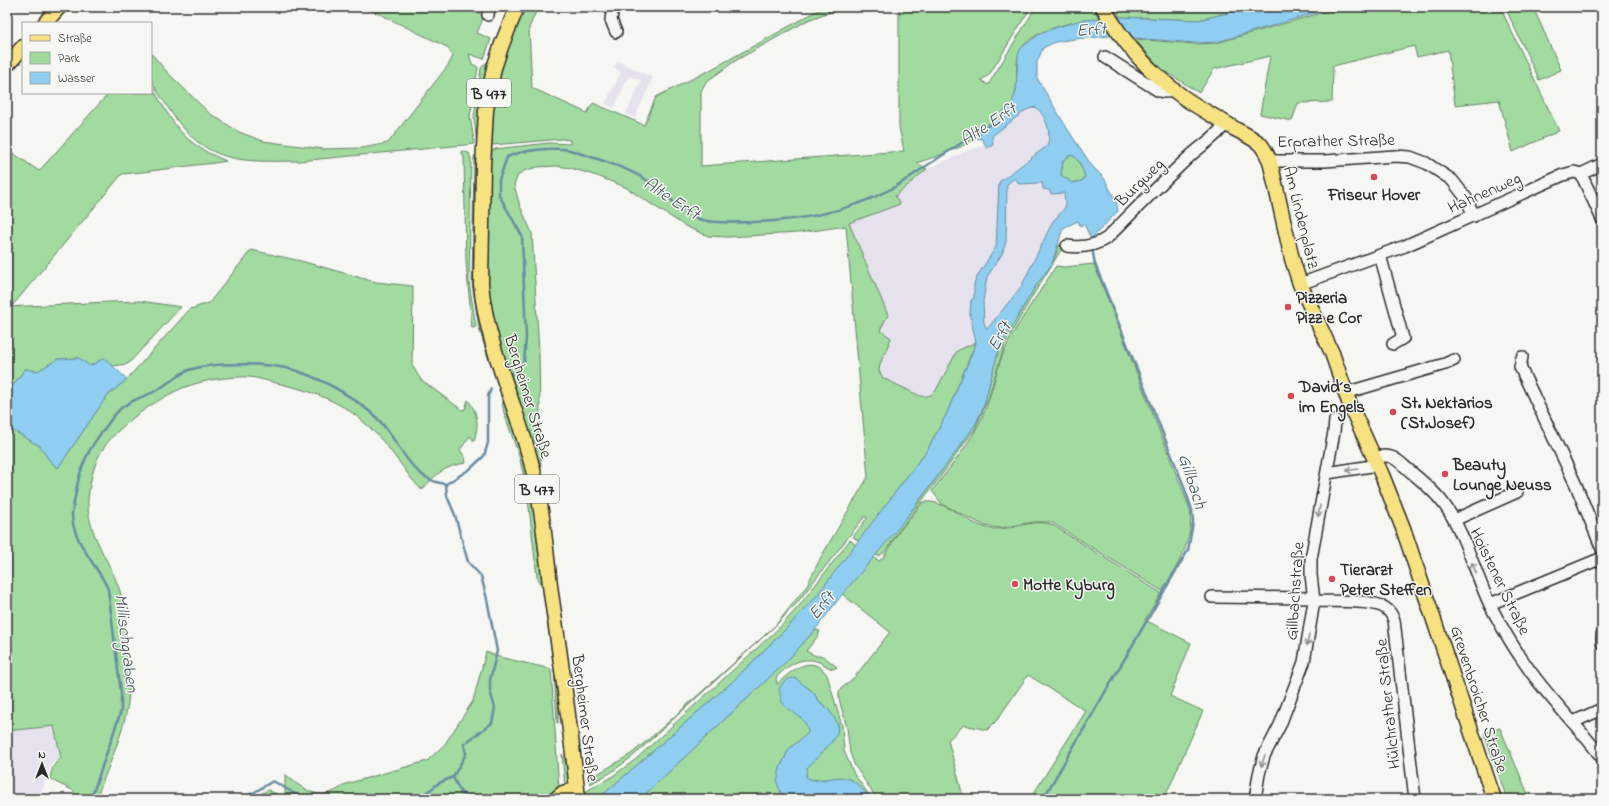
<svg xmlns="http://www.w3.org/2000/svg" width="1609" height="806" font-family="'Indie Flower',sans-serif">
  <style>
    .built { fill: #e6e2ed }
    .green { fill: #a1dba0; stroke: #668366 }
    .water { fill: #8fcef0; stroke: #678da1; fill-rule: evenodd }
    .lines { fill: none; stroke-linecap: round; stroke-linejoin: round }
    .stream { stroke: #678da1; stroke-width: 2.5 }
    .minor-casing { stroke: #2b2b2b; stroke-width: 14 }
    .major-casing { stroke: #2b2b2b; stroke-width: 17 }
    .minor { stroke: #f6f6f2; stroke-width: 11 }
    .major { stroke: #f7e281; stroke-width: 14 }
    .oneway { stroke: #90908e }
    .poi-dot { fill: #d1495b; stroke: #f6f6f2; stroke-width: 1.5 }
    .labels { text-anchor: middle; stroke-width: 3; stroke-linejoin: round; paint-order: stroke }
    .shield { fill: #f6f6f2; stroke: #686867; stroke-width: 1 }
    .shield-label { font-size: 16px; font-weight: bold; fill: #2b2b2b }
    .street-label { font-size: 17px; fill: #2b2b2b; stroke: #f6f6f2 }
    .poi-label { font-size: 17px; font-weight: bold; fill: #2b2b2b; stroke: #f6f6f2; text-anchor: start }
    .water-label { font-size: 18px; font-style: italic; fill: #44545c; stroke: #f6f6f2 }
  </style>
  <rect width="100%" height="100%" fill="#f6f6f2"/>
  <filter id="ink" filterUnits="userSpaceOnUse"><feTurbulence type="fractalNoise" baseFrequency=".025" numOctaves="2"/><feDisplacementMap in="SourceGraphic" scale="8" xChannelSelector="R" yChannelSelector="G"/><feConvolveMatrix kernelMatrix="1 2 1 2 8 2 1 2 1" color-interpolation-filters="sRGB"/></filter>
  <g filter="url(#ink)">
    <path class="built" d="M618,61L653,78L635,118L626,114L641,81L629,76L614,108L605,104L621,72L614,68Z
      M1035,107L1040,110L1049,129V141L1047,146L1012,171L1019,184L1043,183L1050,192L1064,193L1065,208L1053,221L1021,287L976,342L957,351L935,392L930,396L925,397L920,396L883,378L879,371L880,364L884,353L880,330L888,315L849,223L900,204L895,196L927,169L969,150L986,145L987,148L993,145L992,136L1026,110Z
      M54,726L61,759L52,762L39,799L27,797L26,799H7V731Z"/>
    <path class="green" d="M365,7H469L484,16L477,33L491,39L484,59L469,54L472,64L478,67L470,117L474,140V144L299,161C239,162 205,164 169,109C163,99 153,88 151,77C149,70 151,60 151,53L167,72L209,113L239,132L263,141L323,149L363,148L388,143L449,64L453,56L447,47Z
      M510,7L477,145L474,117L481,68L491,58Z
      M522,7H538L529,28L532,88L587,113L593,103L644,125L656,97L712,69L824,7H854L824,14L808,20L735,61L706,82L701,91V166L904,151L899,127V7H1031L989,75L981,80L988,85L1036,7H1093L1099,19C1076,21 1024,29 1018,57C1015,71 1019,88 1013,102C1010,107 1002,112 998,117C991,124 984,132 976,138C959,150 936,156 917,163L927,169L895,196L900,204L849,223L888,315L880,330L891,338L880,364L879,371L883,378L920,396C927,397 930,396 935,392L957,351L976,342L947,413L928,449L859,541L853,537L867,518L865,516L796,604L775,626L632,757L610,773L590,784L589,779L631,754L656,733L775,626L806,587L821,557L868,477L846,226L798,233L727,237L708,236L685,226L625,187L597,176L571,168L556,166L537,167L524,171L518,175L514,185L520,206L532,233L539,352L541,478L489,314L485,250L490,153L495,149L549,143L570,144V140L562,139L492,145L489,142L494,94L501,61Z
      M1114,7H1251L1199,20L1120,17Z
      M1342,7H1500L1559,131L1513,152L1499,100L1455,105L1448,50L1417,57L1414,46L1333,66L1332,102L1298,103L1292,121L1260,114L1270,56L1214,69L1199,93L1159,67L1135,39L1195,44L1216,43Z
      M1505,7H1533L1561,70L1539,80Z
      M151,85C162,104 175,130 193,143C203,151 215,156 226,161C216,163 207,164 196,165C171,168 147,172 122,174L13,305H7V155L10,151L39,171L109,93H151Z
      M461,151L469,153L471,159L469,282L476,327L472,328L466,262L464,157Z
      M475,155L478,157L491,359L489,361L479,328L472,283L474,157Z
      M1071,155C1079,157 1082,169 1085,176L1082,181L1072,183L1061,175L1063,160Z
      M1059,245L1063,247L1033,295L1005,344L988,399L975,429L941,476L898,532L885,552L879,556L875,555L917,504L959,448L975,425L983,408L997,356L1002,344L1035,287L1052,264Z
      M251,250L301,261L376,282L413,286L412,365L421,380L462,410L465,409L468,400C478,413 479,425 474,441L470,436L460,450L465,457L466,463C444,466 436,474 422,490C411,480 405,469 396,458C381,437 359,414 336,403C315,392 294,387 272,382C264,380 257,378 250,377C228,376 196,381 176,391C150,404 116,427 101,452C93,466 90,483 88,499C86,533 110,560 120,591C125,608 125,625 126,643C127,662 131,683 128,703C124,732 107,770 96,799H74V791C67,787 55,783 50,778C52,769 53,764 61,758L54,726L7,731V427L40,446L49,460L58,468L107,396L127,379L191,308L196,309V307L209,303Z
      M1094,264L1190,509C1194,540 1178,565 1162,591L1051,522H1034L1000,528L985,526L942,504L932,491C950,467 971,443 983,415C993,392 996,366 1008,343C1022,316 1040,292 1056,266L1064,267Z
      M140,301L181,307L128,364L113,366L104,358L90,366L79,358L58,359L38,371L25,369L7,394V307L109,302Z
      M493,370H496L530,472L555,659L553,662L543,589L537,577L527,490L519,456L504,413L500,390Z
      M923,502C946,499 966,523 987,528C1006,533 1030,518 1051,524L1161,593L1145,620L1191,643L1170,696L1203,711L1164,799H1030L1086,711L1028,675L997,720L987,730L964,725L948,740L963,796L961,799H877L855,766L850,753L847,728L839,699V692L844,686L853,679L890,632L842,594L873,557L879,561L884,557L898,533Z
      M850,540L856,545L815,598L786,629L731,683L598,799H585V792L613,776L636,759L779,628L799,606Z
      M815,630L820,631L818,636L806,651L816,656H823L837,667L833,669C828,668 824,664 819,662C802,655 786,666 776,678L777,684C791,671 812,652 827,675L842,726L844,751L854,774L872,799H869L863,790L858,786L823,779L811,780L806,777L807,768L831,743L837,734L838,724L829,710L818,700L813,692L806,686L790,709C800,716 807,721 809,733L789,749L780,768L783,798L785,799H640L786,662Z
      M486,652L499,657L551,669L559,791L551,799H454L446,797L440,799H251L268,790L285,798V774C306,792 321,803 346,784L427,761L445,744L473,701Z
      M554,670L557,671L559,680L558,723H557Z
      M1500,728L1530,799H1507L1484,733Z
      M562,754L567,765L570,780L565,786Z"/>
    <path class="water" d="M1251,7H1335L1217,42L1195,43L1110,36L1074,39L1055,42L1043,48L1037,62V78L1068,130L1092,166L1104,178L1116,201L1118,211L1091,239L1084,224L1080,226L1078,221L1063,228L1052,264L1035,287L1002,344L997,356L983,408L975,425L959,448L896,531L841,596L815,630L786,662L640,799H598L731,683L786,629L815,598L928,449L947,413L976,343L970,314L971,300L974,298V284L978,275L996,247L999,182L1047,146C1052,134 1046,114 1035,107L1026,110L992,136L993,145L987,148L982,139L976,138L1012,103L1016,91L1018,55L1021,48L1042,32L1081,20L1099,19L1120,17L1199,20ZM1071,155C1079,157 1082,169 1085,176L1082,181L1072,183L1061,175L1063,160ZM1015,178L1019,184L1042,183L1043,189L1049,190L1051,194L1064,193L1065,201V208L1053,221L1021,287L987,329L984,323L983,301L987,277L1002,254L1006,242L1007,184Z
      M79,358L90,366L104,358L127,379L107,396L58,468L49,460L40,446L7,427V394L25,369L38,371L58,359Z
      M795,678L813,692L818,700L829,710L838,724L837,734L831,743L807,768L806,777C822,787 839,768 857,784C862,789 866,792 869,799L783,798L777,783L780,768L789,749L808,733C806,713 790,716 782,702C781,698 780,693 779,689C783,682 786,678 795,678Z"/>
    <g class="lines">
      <path class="stream" d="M513,373L524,362L526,338L522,236L499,195V180L507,157C522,150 553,147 570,150C596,159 625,166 648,181C664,192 685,215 702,220C718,224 737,222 754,222C800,221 850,211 891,189C906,181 919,170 934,161C953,148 973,136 992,123
        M446,484L470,469L484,456L488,443V396L491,389
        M453,777L461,793L472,799
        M91,799L121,711V693L108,589C97,564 73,543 72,515C72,509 74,503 75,497C80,465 88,449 108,424C111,419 115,414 119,410C130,399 146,397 159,389C169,383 178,374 189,370C215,361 275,363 300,372C328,382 355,398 377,418C400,441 410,481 446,484
        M243,799L273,781L304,799
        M424,799L425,794L439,783L453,777L466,754L464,744L492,723L495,708L490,691V680L497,651L487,599L481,576L468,562L455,515L447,496L446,484
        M1043,799L1188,550L1193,522L1192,510L1183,484L1095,264L1092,248"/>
      <defs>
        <path id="minor" d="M613,7L611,20L616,32
          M488,15L489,7
          M1105,57L1159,91L1166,92L1172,89
          M1270,161H1325L1395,156L1410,157L1426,163L1452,180L1466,198L1474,216
          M1581,174L1602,219
          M1067,246C1081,248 1095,246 1107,238C1134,211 1160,184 1188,158C1200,146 1216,138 1226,123
          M1380,255L1403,338L1393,344
          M1300,284L1405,246L1563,175L1574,172L1581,174L1602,164
          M1522,357L1520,367L1576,485L1602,549
          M1345,393L1445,364L1454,360
          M1374,458C1392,452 1397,460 1411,472C1422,481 1434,491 1443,503C1464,530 1475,573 1490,605C1500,624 1511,644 1524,662C1546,696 1578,725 1602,758
          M1327,473L1378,465
          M1454,520L1517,492
          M1212,597L1313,598
          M1314,601C1330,602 1373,599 1385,608C1390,611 1392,615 1394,620L1415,799
          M1490,604L1602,558
          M1602,635V643
          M1573,722L1602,709
          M1255,799L1259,774L1264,756L1280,725L1304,662L1314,601L1311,575V559L1334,432L1335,420"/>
        <path id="major" d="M517,7L502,44L494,68L486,110L483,166L481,284C487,349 518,408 533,470C543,510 546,552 551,593C561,661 571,730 578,799
          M1103,7C1123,43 1150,73 1183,97C1200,109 1218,118 1235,129C1244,134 1254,138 1261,145C1265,150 1267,155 1270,161L1292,259L1300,284L1332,353L1350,405L1382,475L1403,528L1494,799
          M45,23L59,7
          M7,65L23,47
          M556,799L563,793L577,789"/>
      </defs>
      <use href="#minor" class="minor-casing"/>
      <use href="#major" class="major-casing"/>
      <use href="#minor" class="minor"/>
      <use href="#major" class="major"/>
    </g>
    <defs><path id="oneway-shaft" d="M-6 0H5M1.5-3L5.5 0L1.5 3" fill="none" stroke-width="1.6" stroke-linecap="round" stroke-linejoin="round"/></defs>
    <g class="oneway">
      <use href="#oneway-shaft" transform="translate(1352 470) rotate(171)"/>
      <use href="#oneway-shaft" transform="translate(1319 511) rotate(100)"/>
      <use href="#oneway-shaft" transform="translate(1474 568) rotate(-113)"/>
      <use href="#oneway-shaft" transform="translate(1308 640) rotate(101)"/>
      <use href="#oneway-shaft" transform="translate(1263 761) rotate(108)"/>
    </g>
  </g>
  <g class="poi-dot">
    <circle cx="1374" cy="177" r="4"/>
    <circle cx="1288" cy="307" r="4"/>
    <circle cx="1291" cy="396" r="4"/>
    <circle cx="1393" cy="412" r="4"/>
    <circle cx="1445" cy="474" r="4"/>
    <circle cx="1332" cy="579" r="4"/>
    <circle cx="1015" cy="584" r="4"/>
  </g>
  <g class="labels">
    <g class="shield">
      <rect x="467" y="79" width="44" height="28" rx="3"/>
      <rect x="515" y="475" width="44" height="28" rx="3"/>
    </g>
    <g class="shield-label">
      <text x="489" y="99">B 477</text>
      <text x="537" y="495">B 477</text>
    </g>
    <g class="street-label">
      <text transform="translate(1336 140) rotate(-1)" y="6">Erprather Straße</text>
      <text transform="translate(1139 182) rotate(-45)" y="6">Burgweg</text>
      <text transform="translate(1484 192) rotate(-24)" y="6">Hahnenweg</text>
      <text transform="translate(1302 217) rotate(76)" y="6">Am Lindenplatz</text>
      <text transform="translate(529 396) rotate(73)" y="6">Bergheimer Straße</text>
      <text transform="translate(1501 581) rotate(64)" y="6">Hoistener Straße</text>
      <text transform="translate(1294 591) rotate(-86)" y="6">Gillbachstraße</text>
      <text transform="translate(1480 699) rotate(72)" y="6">Grevenbroicher Straße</text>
      <text transform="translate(1387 704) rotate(-96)" y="6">Hülchrather Straße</text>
      <text transform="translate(586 718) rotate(83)" y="6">Bergheimer Straße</text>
    </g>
    <g class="poi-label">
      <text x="1374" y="200" text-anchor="middle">Friseur Hover</text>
      <text x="1296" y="303">Pizzeria<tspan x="1296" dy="20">Pizz e Cor</tspan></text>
      <text x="1299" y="392">David´s<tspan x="1299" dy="20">im Engels</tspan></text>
      <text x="1401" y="408">St. Nektarios<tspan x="1401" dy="20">(St.Josef)</tspan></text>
      <text x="1453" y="470">Beauty<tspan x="1453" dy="20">Lounge Neuss</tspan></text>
      <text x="1340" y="575">Tierarzt<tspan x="1340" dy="20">Peter Steffen</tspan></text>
      <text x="1023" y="590">Motte Kyburg</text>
    </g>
    <g class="water-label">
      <text transform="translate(1091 29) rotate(-4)" y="6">Erft</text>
      <text transform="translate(988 124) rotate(-34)" y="6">Alte Erft</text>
      <text transform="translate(672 198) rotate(33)" y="6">Alte Erft</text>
      <text transform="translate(999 336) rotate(-60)" y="6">Erft</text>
      <text transform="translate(1193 481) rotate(72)" y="6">Gillbach</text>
      <text transform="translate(821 605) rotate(-50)" y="6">Erft</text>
      <text transform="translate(127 643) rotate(83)" y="6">Millischgraben</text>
    </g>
  </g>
  <rect width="1609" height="806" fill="none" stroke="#f6f6f2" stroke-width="24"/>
  <rect x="12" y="12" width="1585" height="782" fill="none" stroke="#2b2b2b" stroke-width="1.5" filter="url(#ink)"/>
  <rect x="22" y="22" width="130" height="72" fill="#f6f6f2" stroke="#a5a5a2"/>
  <rect x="30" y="35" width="20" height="6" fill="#f7e281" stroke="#a5a5a2"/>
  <text x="58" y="42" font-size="12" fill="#2b2b2b">Straße</text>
  <rect x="30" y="52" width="20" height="12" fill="#a1dba0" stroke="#a5a5a2"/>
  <text x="58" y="62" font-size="12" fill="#2b2b2b">Park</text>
  <rect x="30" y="72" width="20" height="12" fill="#8fcef0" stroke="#a5a5a2"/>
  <text x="58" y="82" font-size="12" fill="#2b2b2b">Wasser</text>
  <g transform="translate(42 764)" stroke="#f6f6f2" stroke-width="3" paint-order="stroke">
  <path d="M0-3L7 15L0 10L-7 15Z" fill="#2b2b2b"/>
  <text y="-6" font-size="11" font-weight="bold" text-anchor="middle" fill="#2b2b2b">N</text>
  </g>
</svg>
